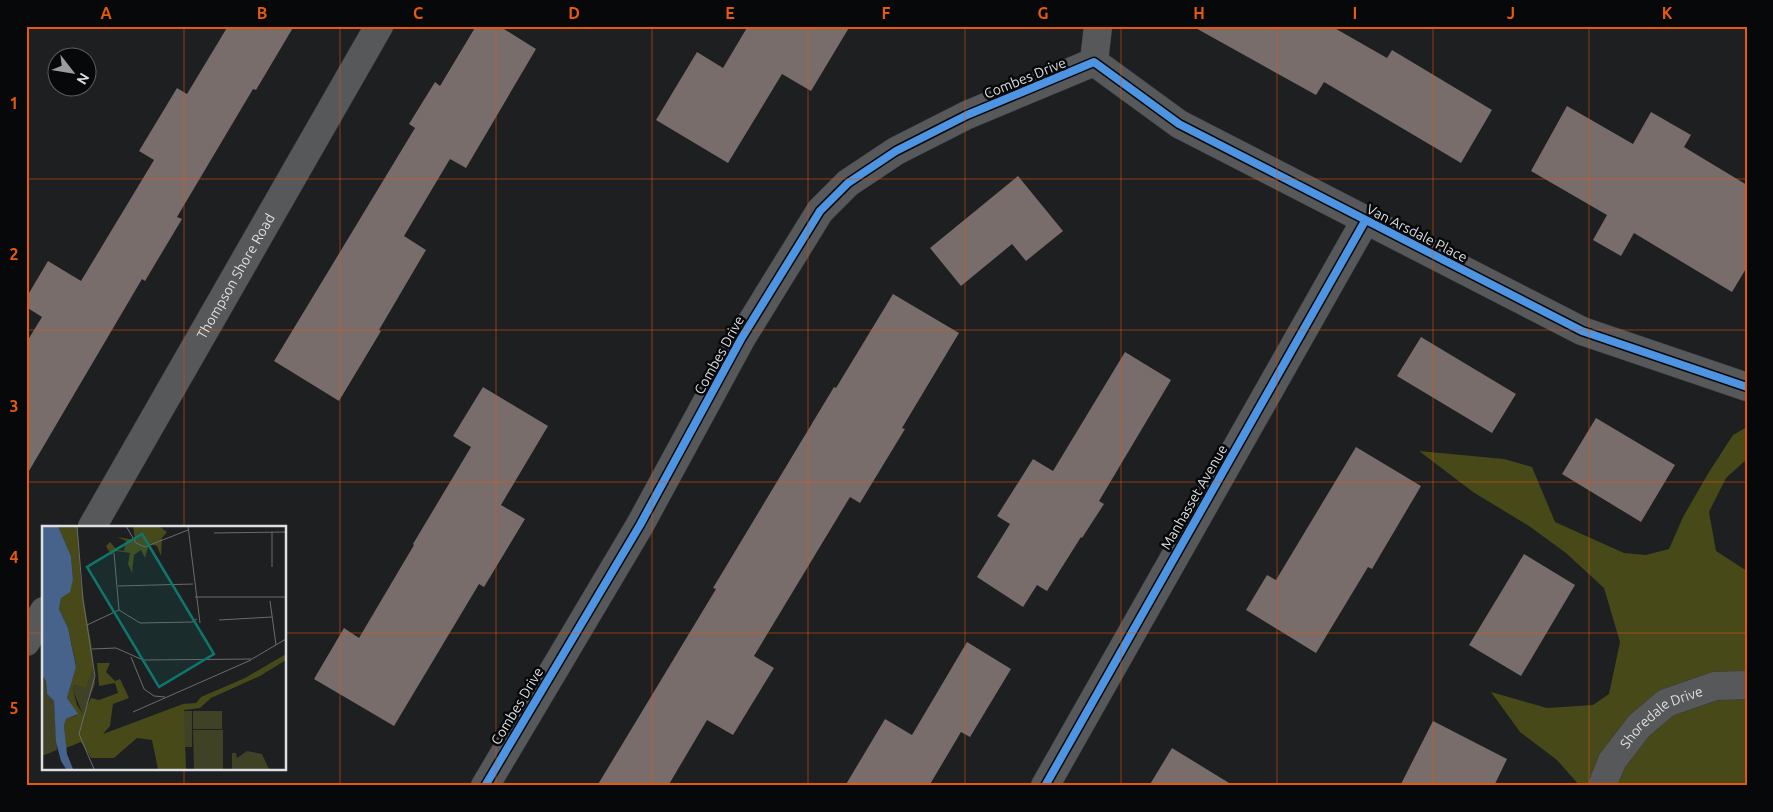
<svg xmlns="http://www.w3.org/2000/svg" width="1773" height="812" font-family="Ubuntu,sans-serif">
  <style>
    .forest { fill: #474919 }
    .building { fill: #786d6a }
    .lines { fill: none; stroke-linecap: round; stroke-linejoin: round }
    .minor-casing { stroke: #3a3c3d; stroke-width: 29 }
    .minor { stroke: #57585a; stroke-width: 28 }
    .cycleway-casing { stroke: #070809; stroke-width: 11 }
    .cycleway { stroke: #4d94e3; stroke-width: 8 }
    .grid { fill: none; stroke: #e8590c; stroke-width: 1; stroke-opacity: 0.55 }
    .labels { text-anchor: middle; stroke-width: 5; stroke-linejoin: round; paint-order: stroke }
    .street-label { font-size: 14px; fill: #dedfe2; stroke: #070809 }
    .inset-road { fill: none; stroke: #6a6c6e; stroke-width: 1 }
    .view { fill: #0f766e; fill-opacity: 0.15; stroke: #0f766e; stroke-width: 2.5 }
    .inset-edge { fill: none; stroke: #dedfe2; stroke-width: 2.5 }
    .neatline { fill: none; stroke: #e8590c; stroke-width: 2 }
    .grid-label { font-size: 16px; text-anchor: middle; font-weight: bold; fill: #e8590c }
  </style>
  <rect width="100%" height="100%" fill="#1d1f21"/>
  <path class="forest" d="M1747,427V459L1726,478L1709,512L1716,551L1747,571V786H1580L1557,760L1520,732L1491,692L1547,708L1593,705L1609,694L1620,642L1604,588L1566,553L1529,526L1473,492L1419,451L1504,459L1532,467L1555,522L1624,553L1646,555L1669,549L1683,517L1709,472L1733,435Z"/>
  <path class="building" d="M228,26H294L256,90L253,89L177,217L182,219L145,281L142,279L26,476V343L42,317L26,307V298L48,261L81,281L154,160L139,151L177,88L187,94Z
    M476,26H499L536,49L466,168L450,159L404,236L426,250L379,330L381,331L339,401L274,361L415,128L409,124L435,82L440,86Z
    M748,26H850L811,91L782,74L728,163L656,120L697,52L723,68Z
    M1192,26H1331L1387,58L1392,50L1492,110L1461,163L1324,82L1316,95Z
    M1567,106L1633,144L1651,112L1691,135L1684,147L1747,185V267L1732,292L1634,233L1621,256L1593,240L1607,215L1531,171Z
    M1018,176L1063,231L1026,261L1012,244L961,286L930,248Z
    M893,294L959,333L902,428L905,429L860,503L850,497L754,656L774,668L733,735L707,720L668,786H597L716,589L713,588L834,387L836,388Z
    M1421,337L1516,394L1492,433L1397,376Z
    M1125,352L1171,380L1099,501L1104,504L1082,538L1081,537L1047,591L1037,585L1023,607L977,577L1010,524L997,516L1033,459L1053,471Z
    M483,387L548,426L501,505L525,519L484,587L479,584L394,726L314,679L344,628L359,638L414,545L413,544L471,447L453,436Z
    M1596,418L1675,465L1641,522L1562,474Z
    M1356,447L1421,486L1372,569L1368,567L1316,653L1246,610L1267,575L1276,580Z
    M1524,554L1575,585L1521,676L1469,645Z
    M967,642L1011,669L970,737L961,732L929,786H845L885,719L912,735Z
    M1433,721L1507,759L1494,786H1400Z
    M1172,748L1234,786H1149Z"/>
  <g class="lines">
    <defs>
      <g id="minor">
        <path d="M1094,62L1179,124L1582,331L1747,387"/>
        <path d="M1094,62L1098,26"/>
        <path id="s1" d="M92,527L379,26"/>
        <path d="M26,642L44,611"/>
        <path d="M485,786L640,525L741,339L820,211L848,183L896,151L967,115L1094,62"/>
        <path d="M1045,786L1365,221"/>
        <path id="s2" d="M1602,786L1612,761L1639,726L1666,703L1715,686L1747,685"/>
      </g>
    </defs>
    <use href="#minor" class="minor-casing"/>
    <use href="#minor" class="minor"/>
    <defs>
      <path id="cycleway" d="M485,786L640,525L741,339L820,211L848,183L896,151L967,115L1094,62L1179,124L1582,331L1747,387
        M1045,786L1365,221"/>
    </defs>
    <use href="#cycleway" class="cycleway-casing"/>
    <use href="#cycleway" class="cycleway"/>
  </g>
  <path class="grid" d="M184,26V527M340,26V786M496,26V786M652,26V786M808,26V786M965,26V786M1121,26V786M1277,26V786M1433,26V786M1589,26V786M26,179H1747M26,330H1747M26,482H1747M26,633H44M285,633H1747M184,768V786"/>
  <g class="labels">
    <g class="street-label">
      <text transform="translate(1025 78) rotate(-22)" y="5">Combes Drive</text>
      <text transform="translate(1417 233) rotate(27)" y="5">Van Arsdale Place</text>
      <text dy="5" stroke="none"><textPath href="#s1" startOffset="289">Thompson Shore Road</textPath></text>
      <text transform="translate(719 355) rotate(-61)" y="5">Combes Drive</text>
      <text transform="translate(1194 497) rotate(-60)" y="5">Manhasset Avenue</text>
      <text transform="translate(517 706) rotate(-59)" y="5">Combes Drive</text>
      <text dy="5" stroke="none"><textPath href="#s2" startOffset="95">Shoredale Drive</textPath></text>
    </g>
  </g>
  <g transform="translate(42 526)">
    <rect width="244" height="244" fill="#1d1f21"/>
    <path d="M50,123L53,158L41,189L31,164L33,159L44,161L50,146ZM0,149L4,155L5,168L12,175L15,224L0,230ZM142,185H150V221H142ZM151,185H180V203H151ZM151,204H181V243H152ZM205,225L220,228L227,243H190V227H194L195,232Z" fill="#404225"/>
    <path d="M16,0H35L39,58L50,123V146L44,162L33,159L31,163L35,179L41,188L49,172L57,174L76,167L73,157L57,160L55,137H68L64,146L73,155L78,153L87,172L71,178L68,200L61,208L141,178L154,177L159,171L203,152L244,128V134L218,150L169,172L158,182L142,184L144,243H116L110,214L95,212L72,232H49L39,216L24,222L22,199L24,193L35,189L25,172L34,140L26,102L17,83L19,71L31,53L29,30ZM91,0H117L125,6L120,12L119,30L115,20L107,18L103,32L99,24L92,29L90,47L86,38L88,27L74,25L69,29L64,20L68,16L75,24L82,25L84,15L75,11L93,14Z" fill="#474919"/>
    <path d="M0,0H16L29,30L31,53L28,66L19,72L17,83L26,102L34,141L25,172L36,188L24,193L22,199L25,228L31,243H24L19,235L14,216L12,175L5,168L4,155L0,149Z" fill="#48638b"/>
    <path class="inset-road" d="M35,0L41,74L53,150L37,208L52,243M84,0L94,17L103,21L146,4M146,0L158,97M230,6V41M172,7L244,6M72,27L77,84M76,60L151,58M153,71H244M228,75L234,119M77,84L98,97L150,96L155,93M177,94L230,91M45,99L77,84M50,123L74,122L101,134L210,133L244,113M89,131L102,163L112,170L123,171M91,186L209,134"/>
    <path class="view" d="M100,8L172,128L117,161L45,41Z"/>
    <rect width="244" height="244" class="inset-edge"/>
  </g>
  <rect width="1773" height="812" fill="none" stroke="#070809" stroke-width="55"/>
  <g transform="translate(72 72) rotate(121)"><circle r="24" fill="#070809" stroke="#5d5e60"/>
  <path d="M0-4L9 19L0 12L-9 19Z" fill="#9a9c9e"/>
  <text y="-8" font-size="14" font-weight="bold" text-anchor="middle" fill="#dedfe2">N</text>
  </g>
  <rect x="28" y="28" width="1718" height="756" class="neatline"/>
  <g class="grid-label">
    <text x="106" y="19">A</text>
    <text x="262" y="19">B</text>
    <text x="418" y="19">C</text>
    <text x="574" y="19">D</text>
    <text x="730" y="19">E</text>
    <text x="886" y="19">F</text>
    <text x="1043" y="19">G</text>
    <text x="1199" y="19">H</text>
    <text x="1355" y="19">I</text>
    <text x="1511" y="19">J</text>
    <text x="1667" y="19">K</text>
    <text x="14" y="109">1</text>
    <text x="14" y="260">2</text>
    <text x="14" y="412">3</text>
    <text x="14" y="563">4</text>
    <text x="14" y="714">5</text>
  </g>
</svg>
